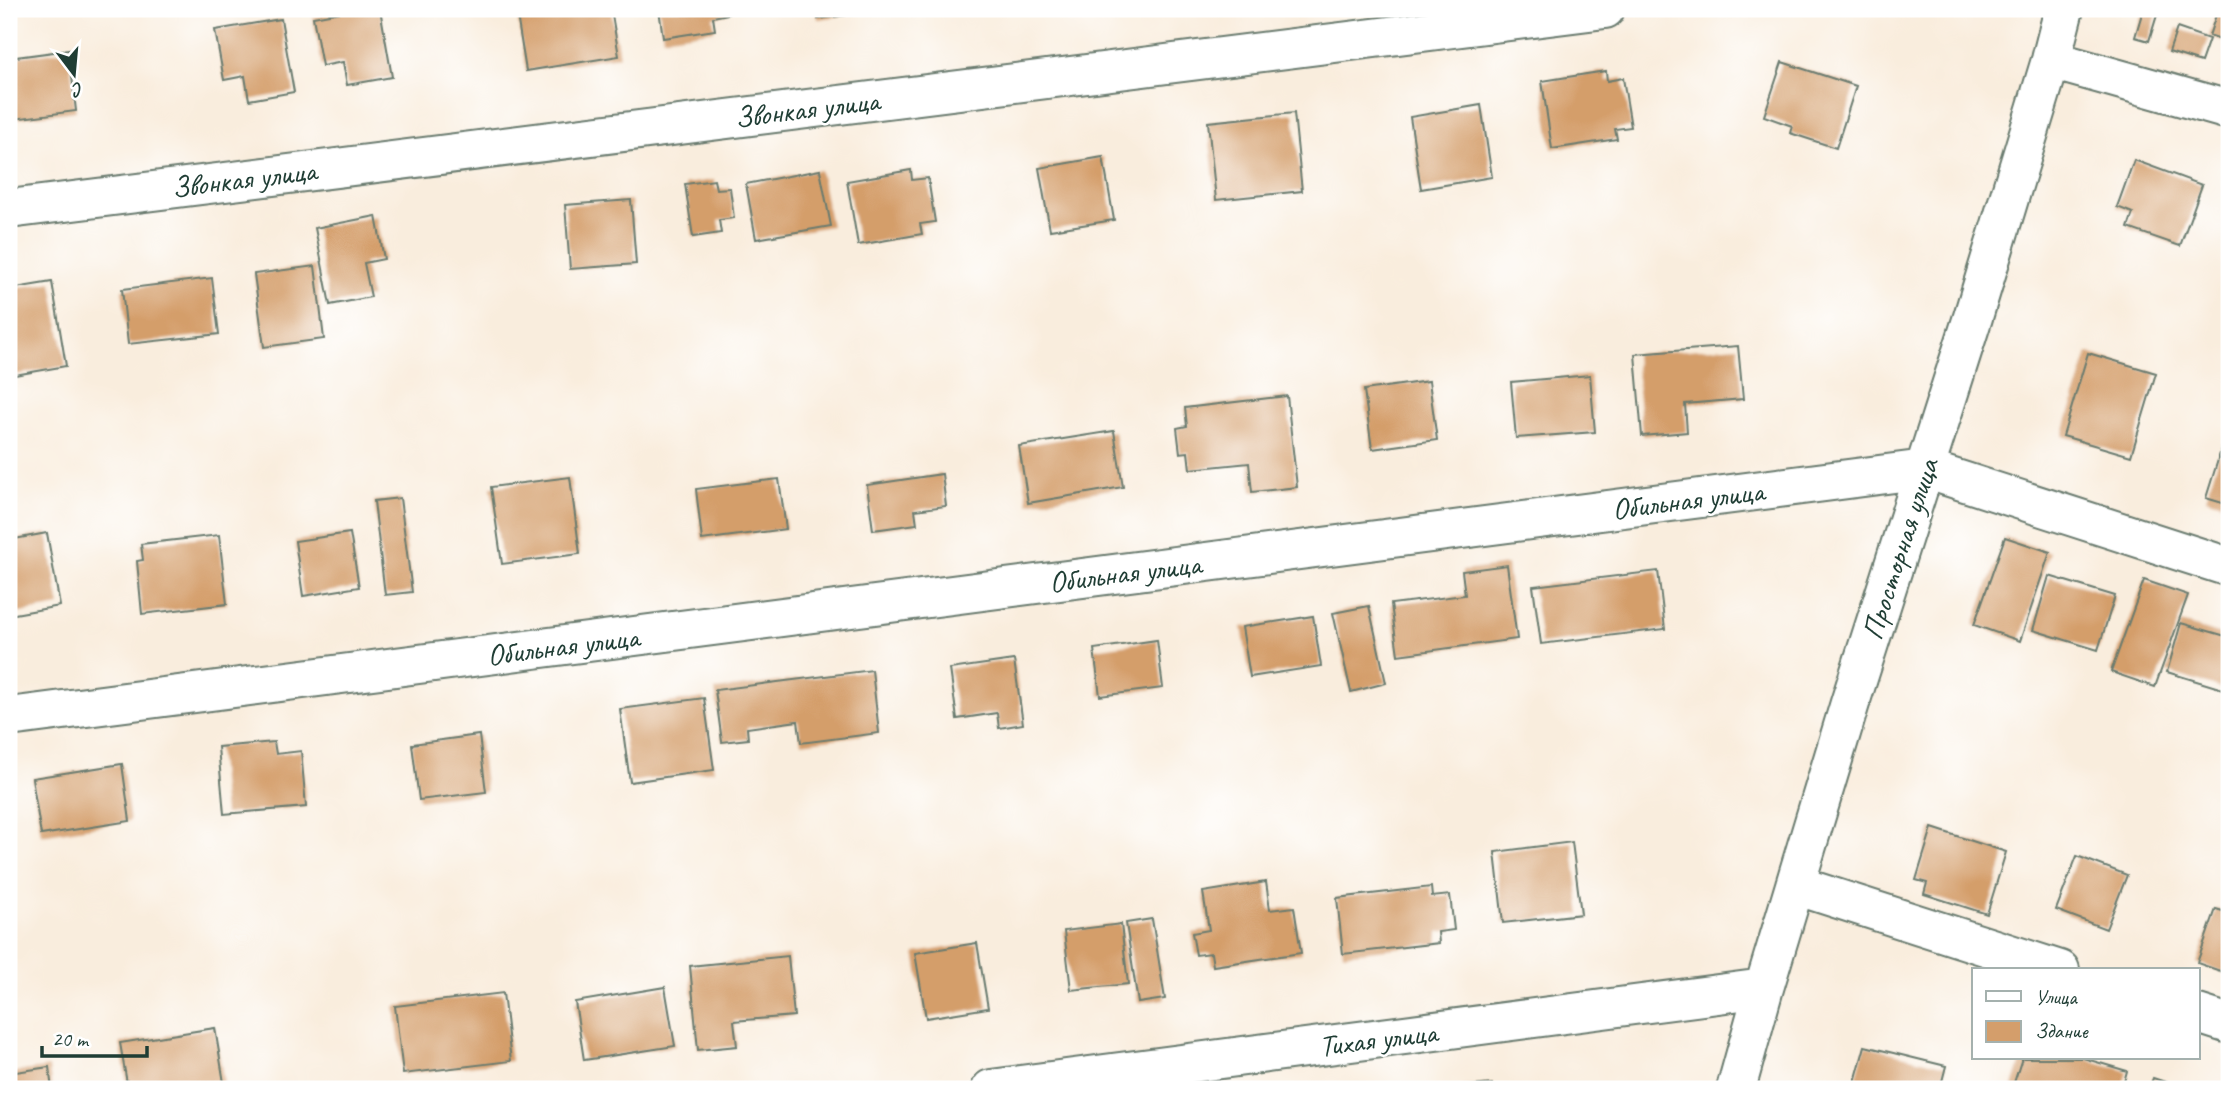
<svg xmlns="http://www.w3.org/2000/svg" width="2238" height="1098" font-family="Caveat,sans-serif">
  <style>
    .building { fill: #d49e6b }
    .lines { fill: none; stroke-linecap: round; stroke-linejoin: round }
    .minor-casing { stroke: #6b7b6f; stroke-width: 42 }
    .minor { stroke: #fff; stroke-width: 38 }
    .labels { text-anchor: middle; stroke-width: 5; stroke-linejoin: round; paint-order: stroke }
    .street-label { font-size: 30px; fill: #1f3d34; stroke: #fff }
  </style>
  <rect width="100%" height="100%" fill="#fff"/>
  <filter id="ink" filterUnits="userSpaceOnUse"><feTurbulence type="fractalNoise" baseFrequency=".0143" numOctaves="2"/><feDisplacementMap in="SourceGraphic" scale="14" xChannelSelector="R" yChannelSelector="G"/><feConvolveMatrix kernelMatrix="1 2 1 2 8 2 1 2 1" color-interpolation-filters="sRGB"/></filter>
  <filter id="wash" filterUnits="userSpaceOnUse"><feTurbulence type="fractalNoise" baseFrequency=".00686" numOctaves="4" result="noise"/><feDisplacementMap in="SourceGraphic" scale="28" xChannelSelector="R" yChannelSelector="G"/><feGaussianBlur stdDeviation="1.57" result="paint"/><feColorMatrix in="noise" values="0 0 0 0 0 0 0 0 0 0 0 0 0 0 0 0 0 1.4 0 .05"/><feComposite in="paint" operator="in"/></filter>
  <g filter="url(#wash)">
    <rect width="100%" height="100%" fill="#f9eddd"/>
    <g id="blocks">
      <path class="building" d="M357,9H380L392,77L347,85L343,62L322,66L313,17Z
        M516,9H611L619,56L526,71Z
        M659,9H727L728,14L713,17L715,30L663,38Z
        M817,9H884V10L818,19Z
        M2218,9H2229V43L2209,36Z
        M2143,10L2157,15L2149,41L2135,37Z
        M281,19L294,92L249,100L245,76L224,80L215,30Z
        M2177,28L2209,39L2201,62L2169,52Z
        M69,50L76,111L14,119L9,78V58Z
        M1782,62L1856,86L1836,148L1790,133L1792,126L1764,116Z
        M1606,71L1607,81L1623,78L1631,127L1615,129L1617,139L1552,149L1542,81Z
        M1481,105L1492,177L1421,189L1410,117Z
        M1294,113L1302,191L1216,200L1208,122Z
        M1103,157L1114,220L1050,230L1039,168Z
        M2134,160L2202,185L2180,246L2128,228L2133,213L2117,207Z
        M820,170L831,226L756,239L746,184Z
        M911,170L912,180L928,178L935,222L920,224L922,234L858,245L847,181Z
        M714,180L716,189L730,188L734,218L719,220L721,233L693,237L685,184Z
        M631,200L636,264L570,269L565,205Z
        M376,216L384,259L364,263L371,297L330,305L315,228Z
        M315,266L324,339L264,347L254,274Z
        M212,278L219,334L128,344L122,289Z
        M52,282L66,366L9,376V289Z
        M1738,346L1743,399L1685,404L1687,432L1642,436L1635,354Z
        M2088,353L2156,373L2131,456L2063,436Z
        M1590,375L1595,432L1516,438L1511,382Z
        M1429,381L1437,440L1372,449L1364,390Z
        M1287,396L1297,487L1252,492L1249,463L1190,469L1188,452L1180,453L1177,428L1187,426L1185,408Z
        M1114,431L1123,487L1028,503L1019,446Z
        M2222,447L2229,449V505L2206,498Z
        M942,474L946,506L915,510L917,524L873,530L867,485Z
        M570,477L580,554L502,564L491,487Z
        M779,479L786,529L702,540L696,489Z
        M400,498L412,592L385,595L374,501Z
        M47,533L60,606L9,615V540Z
        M350,533L359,587L303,596L295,541Z
        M219,535L227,604L142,614L137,561L143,560L141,544Z
        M2005,537L2050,552L2020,641L1974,625Z
        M1507,565L1517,639L1398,655L1391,604L1465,595L1462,571Z
        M1658,571L1665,629L1541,644L1533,586Z
        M2049,576L2115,596L2098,650L2033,630Z
        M2144,580L2188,595L2155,687L2111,672Z
        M1369,606L1386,683L1351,692L1333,613Z
        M1313,616L1321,666L1250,677L1242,627Z
        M2181,623L2229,637V691L2167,672Z
        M1157,640L1163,688L1100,696L1094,649Z
        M1014,660L1023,724L999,728L997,713L957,719L950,669Z
        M872,670L879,733L801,743L798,721L747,728L748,739L722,742L715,690Z
        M704,698L714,770L630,782L620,709Z
        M479,735L486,792L419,800L412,744Z
        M274,742L276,754L301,751L306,807L224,814L218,747Z
        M122,764L130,821L41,835L32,778Z
        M1932,828L2006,852L1987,914L1924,894L1927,883L1916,880Z
        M1572,842L1581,914L1503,923L1495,852Z
        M2077,856L2127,875L2106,929L2056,910Z
        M1266,882L1270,910L1294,907L1301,953L1213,966L1211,953L1196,955L1192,933L1209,930L1203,892Z
        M1431,887L1432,897L1450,895L1454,930L1438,932L1439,943L1343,954L1337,898Z
        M2216,909L2229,913V974L2197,963Z
        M1152,919L1165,999L1138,1003L1126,923Z
        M1121,924L1128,984L1071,990L1064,931Z
        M977,943L988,1008L926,1018L915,953Z
        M788,956L794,1016L734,1021L737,1046L698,1050L690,966Z
        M665,987L675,1046L584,1060L575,1002Z
        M503,993L511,1061L403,1074L395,1006Z
        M215,1028L225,1089H128L120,1043Z
        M1865,1046L1946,1066L1940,1089H1853Z
        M2022,1058H2083L2127,1071L2122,1089H2012Z
        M49,1067L52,1089H9V1073Z
        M2153,1078L2187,1089H2149Z
        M1367,1084L1368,1089H1332V1087Z
        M1492,1084L1493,1089H1461V1087Z"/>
    </g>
  </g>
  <g filter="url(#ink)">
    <use href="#blocks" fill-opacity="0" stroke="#6b7b6f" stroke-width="2"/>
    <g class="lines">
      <defs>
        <path id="minor" d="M2051,60L2229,110
          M9,209L1605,9
          M9,717L1925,469L2229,567
          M1795,885L2060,970
          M2198,1014L2229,1024
          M991,1089L1764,988
          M1736,1089L1764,988L1850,703L1973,317L2051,60L2064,9"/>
      </defs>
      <use href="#minor" class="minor-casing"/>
      <use href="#minor" class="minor"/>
    </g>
  </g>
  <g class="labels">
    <g class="street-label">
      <text transform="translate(807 109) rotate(-7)" y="10">Звонкая улица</text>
      <text transform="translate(244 179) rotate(-7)" y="10">Звонкая улица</text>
      <text transform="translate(1688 500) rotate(-7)" y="10">Обильная улица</text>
      <text transform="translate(1900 549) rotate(-72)" y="10">Просторная улица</text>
      <text transform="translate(1125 573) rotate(-7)" y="10">Обильная улица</text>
      <text transform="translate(563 646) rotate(-7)" y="10">Обильная улица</text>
      <text transform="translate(1378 1039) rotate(-7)" y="10">Тихая улица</text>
    </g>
  </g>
  <rect width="2238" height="1098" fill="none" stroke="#fff" stroke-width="35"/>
  <rect x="1972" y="968" width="228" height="91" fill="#ffffff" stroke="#a5b1ae" stroke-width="2"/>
  <rect x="1986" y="991" width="35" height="10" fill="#ffffff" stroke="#a5b1ae" stroke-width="2"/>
  <text x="2035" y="1004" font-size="21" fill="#1f3d34">Улица</text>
  <rect x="1986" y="1021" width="35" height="21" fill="#d49e6b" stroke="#a5b1ae" stroke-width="2"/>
  <text x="2035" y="1038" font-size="21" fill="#1f3d34">Здание</text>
  <g transform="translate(74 74) rotate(164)" stroke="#ffffff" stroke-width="5" paint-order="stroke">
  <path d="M0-5L12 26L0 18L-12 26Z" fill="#1f3d34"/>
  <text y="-10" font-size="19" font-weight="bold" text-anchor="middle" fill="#1f3d34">С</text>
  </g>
  <path d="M42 1046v10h105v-10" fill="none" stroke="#1f3d34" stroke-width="3.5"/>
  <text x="52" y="1046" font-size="21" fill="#1f3d34" stroke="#ffffff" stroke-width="5" paint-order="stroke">20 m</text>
</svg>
